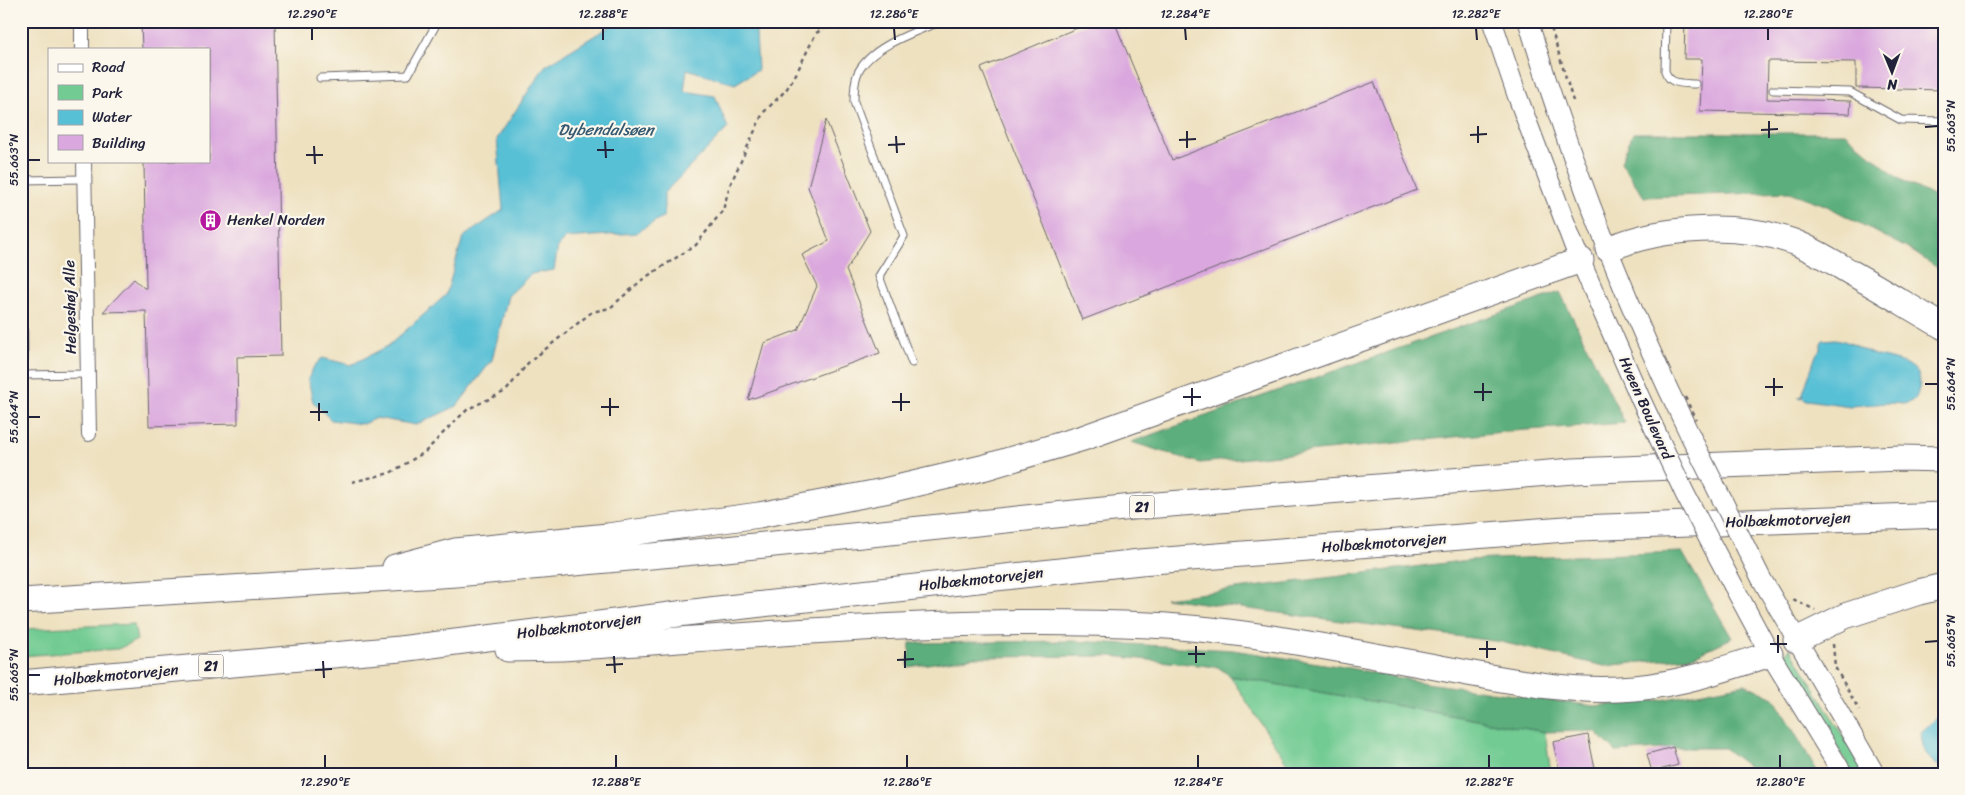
<svg xmlns="http://www.w3.org/2000/svg" width="1965" height="795" font-family="Sriracha,sans-serif">
  <style>
    .green { fill: #71cb92; stroke: #4a7666 }
    .forest { fill: #5caf7c; stroke: #3f685c }
    .water { fill: #58c0d5; stroke: #3d7188 }
    .building { fill: #daa7de }
    .lines { fill: none; stroke-linecap: round; stroke-linejoin: round }
    .lane-casing { stroke: #69656a; stroke-width: 9 }
    .street-casing { stroke: #69656a; stroke-width: 16 }
    .secondary-casing { stroke: #69656a; stroke-width: 21 }
    .highway-casing { stroke: #69656a; stroke-width: 27 }
    .path { stroke: #69656a; stroke-width: 2.5; stroke-dasharray: 4 4; stroke-linecap: butt }
    .lane { stroke: #fff; stroke-width: 7 }
    .street { stroke: #fff; stroke-width: 14 }
    .secondary { stroke: #fff; stroke-width: 19 }
    .highway { stroke: #fff; stroke-width: 25 }
    .secondary-bridge-casing { stroke: #69656a; stroke-width: 21; stroke-linecap: butt }
    .path-bridge { stroke: #69656a; stroke-width: 2.5; stroke-dasharray: 4 4; stroke-linecap: butt }
    .secondary-bridge { stroke: #fff; stroke-width: 19 }
    .ticks { fill: none; stroke: #22223b; stroke-width: 2 }
    .labels { text-anchor: middle; stroke-width: 4.5; stroke-linejoin: round; paint-order: stroke }
    .shield { fill: #fbf7ec; stroke: #636270; stroke-width: 1 }
    .shield-label { font-size: 14px; font-weight: bold; fill: #22223b }
    .poi-label { font-size: 15px; fill: #22223b; stroke: #fbf7ec; text-anchor: start }
    .street-label { font-size: 15px; fill: #22223b; stroke: #fbf7ec }
    .water-label { font-size: 16px; font-style: italic; fill: #355971; stroke: #fbf7ec }
    .neatline { fill: none; stroke: #22223b; stroke-width: 2 }
    .ticks-label { font-size: 12px; text-anchor: middle; fill: #22223b }
  </style>
  <rect width="100%" height="100%" fill="#fbf7ec"/>
  <filter id="ink" filterUnits="userSpaceOnUse"><feTurbulence type="fractalNoise" baseFrequency=".02" numOctaves="2"/><feDisplacementMap in="SourceGraphic" scale="10" xChannelSelector="R" yChannelSelector="G"/><feConvolveMatrix kernelMatrix="1 2 1 2 8 2 1 2 1" color-interpolation-filters="sRGB"/></filter>
  <filter id="wash" filterUnits="userSpaceOnUse"><feTurbulence type="fractalNoise" baseFrequency=".0096" numOctaves="4" result="noise"/><feDisplacementMap in="SourceGraphic" scale="20" xChannelSelector="R" yChannelSelector="G"/><feGaussianBlur stdDeviation="1.12" result="paint"/><feColorMatrix in="noise" values="0 0 0 0 0 0 0 0 0 0 0 0 0 0 0 0 0 1.4 0 .05"/><feComposite in="paint" operator="in"/></filter>
  <g filter="url(#wash)">
    <rect width="100%" height="100%" fill="#eee1c0"/>
    <path class="green" d="M134,624L137,640L118,649L21,656V629Z
      M1790,648L1866,774H1853L1782,658Z
      M1230,676L1545,732L1551,774H1294Z"/>
    <path class="forest" d="M1633,133H1845L1898,178L1944,202V272L1912,251L1825,205L1789,192L1644,197L1621,162Z
      M1560,292L1625,423L1513,431L1200,463L1131,442Z
      M1682,552L1732,638L1691,657L1604,666L1501,642L1165,598L1469,560Z
      M1075,641L1233,650L1344,667L1426,683L1594,706L1661,700L1745,684L1774,698L1819,774H1758L1724,748H1676L1616,752L1595,731L1545,732L1230,676L1218,667L1110,656L974,657L908,667L910,643Z"/>
    <path class="water" d="M609,21H758L756,33L758,70L735,84L687,69L684,91L715,96L728,128L664,193V216L636,233L565,238L558,246L554,270L531,274L508,296L492,360L457,406L416,425L376,418L363,424L331,420L313,402L308,379L314,366L322,358L351,365L388,346L446,295L463,237L503,210L497,139L545,66L612,25Z
      M1835,339C1850,341 1861,350 1875,355C1901,363 1932,363 1915,400L1904,404L1888,403L1850,406L1807,400L1802,397L1799,399L1798,397L1802,396L1816,355L1821,350V343L1823,340Z
      M1944,712V768C1927,762 1922,749 1921,732Z"/>
    <g id="blocks">
      <path class="building" d="M187,21H275L281,356L237,357L238,424L149,426L146,311L103,312L134,279L144,288H146L144,161H209V49H142L141,23Z
        M1094,21H1114L1172,160L1374,82L1417,190L1082,320L981,68Z
        M1685,21H1944V90L1856,88V62L1768,61L1767,99L1851,101L1850,114L1700,111L1702,59H1684Z
        M826,120L870,231L846,270L880,353L748,400L764,343L798,330L817,286L802,255L829,241L808,187Z
        M21,206H26L28,361H21Z
        M1588,735L1596,774H1560L1553,742Z
        M1673,747L1678,765L1652,772L1647,754Z"/>
    </g>
  </g>
  <g filter="url(#ink)">
    <use href="#blocks" fill-opacity="0" stroke="#69656a" stroke-width="1"/>
    <g class="lines">
      <defs>
        <path id="lane" d="M1666,21L1665,71C1670,85 1682,83 1695,84
          M320,78L408,75L438,21
          M1773,90L1850,92L1901,120L1944,121
          M21,180L84,179
          M912,363L879,276L904,236L854,102C854,93 854,84 857,75C868,47 917,31 942,21
          M21,375L88,374"/>
        <path id="street" d="M82,21V49
          M84,161L89,434"/>
        <path id="secondary" d="M1492,21L1517,95L1574,246L1641,400
          M1528,21C1571,163 1625,302 1690,435
          M1761,578L1875,774
          M1733,585L1770,654L1843,774"/>
        <path id="highway" d="M1608,249C1663,226 1738,222 1794,242C1814,250 1833,262 1852,273C1882,290 1913,309 1944,327
          M395,567L455,551L608,536L759,515L884,491L986,467L1083,438L1581,260
          M21,601L456,574L716,550L1133,507L1573,471L1901,458L1944,459
          M1796,640L1845,616L1919,592L1944,586
          M508,649L562,648C757,636 954,615 1149,625C1249,630 1347,651 1446,669C1507,680 1571,694 1634,688C1681,684 1725,669 1770,654
          M21,683L400,649L718,609L1140,562L1578,528L1944,515"/>
      </defs>
      <use href="#lane" class="lane-casing"/>
      <use href="#street" class="street-casing"/>
      <use href="#secondary" class="secondary-casing"/>
      <use href="#highway" class="highway-casing"/>
      <path class="path" d="M1549,21L1573,101
        M352,482L390,473L425,452L451,425L468,409L506,391L528,363L592,312L610,308L643,279L696,245L723,210L730,185L763,113L786,90L796,74L816,33L838,21
        M1793,599L1815,610
        M1833,644L1835,667L1859,710"/>
      <use href="#lane" class="lane"/>
      <use href="#street" class="street"/>
      <use href="#secondary" class="secondary"/>
      <use href="#highway" class="highway"/>
      <defs>
        <path id="secondary-bridge" d="M1641,400L1685,494L1733,585
          M1690,435L1761,578"/>
      </defs>
      <use href="#secondary-bridge" class="secondary-bridge-casing"/>
      <path class="path-bridge" d="M1685,397L1696,420"/>
      <use href="#secondary-bridge" class="secondary-bridge"/>
    </g>
  </g>
  <path class="ticks" d="M312,28V40M603,28V40M894,28L895,40M1185,28L1186,40M1476,28L1477,40M1768,28V40M1769,121V138M1478,126V143M1925,127L1938,126M1761,130L1778,129M1187,131V148M1470,135L1487,134M896,136L897,153M1179,140L1196,139M605,141L606,158M888,145L905,144M314,146L315,164M597,150H614M306,155H323M28,160H40M1774,378V396M1483,383V401M1925,384H1938M1765,387H1783M1192,388V406M1474,392H1492M901,393V411M1183,397H1201M610,398V416M892,402H910M319,403V421M601,407H619M310,412H328M28,417H40M1778,635V653M1487,641V658M1925,642L1938,641M1770,644H1787M1196,646V663M1479,649H1496M905,651V668M1188,654H1205M614,656L615,673M897,660L914,659M323,661L324,678M606,665L623,664M315,670L332,669M28,675H40M325,755V768M616,755V768M907,755V768M1198,755V768M1489,755V768M1780,755V768"/>
  <defs>
    <symbol id="building-disc" viewBox="-11 -11 22 22"><circle r="9.5" fill="#b5179e" stroke="#fbf7ec"/><path d="M-4-6H4V6H1V3H-1V6H-4ZM-2.5-4.3h1.7v1.8h-1.7ZM.8-4.3h1.7v1.8H.8ZM-2.5-1h1.7V.8h-1.7ZM.8-1h1.7V.8H.8Z" fill="#fff"/></symbol>
  </defs>
  <g fill-rule="evenodd">
    <use href="#building-disc" x="198" y="208" width="25" height="25"/>
  </g>
  <g class="labels">
    <g class="shield">
      <rect x="1129.5" y="495.5" width="25" height="23" rx="4"/>
      <rect x="198.5" y="654.5" width="25" height="23" rx="4"/>
    </g>
    <g class="shield-label">
      <text x="1142" y="512">21</text>
      <text x="211" y="671">21</text>
    </g>
    <g class="poi-label">
      <text x="227" y="225">Henkel Norden</text>
    </g>
    <g class="street-label">
      <text transform="translate(70 307) rotate(-91)" y="5">Helgeshøj Alle</text>
      <text transform="translate(1646 408) rotate(66)" y="5">Hveen Boulevard</text>
      <text transform="translate(1788 520) rotate(-2)" y="5">Holbækmotorvejen</text>
      <text transform="translate(1384 543) rotate(-4)" y="5">Holbækmotorvejen</text>
      <text transform="translate(981 579) rotate(-6)" y="5">Holbækmotorvejen</text>
      <text transform="translate(579 626) rotate(-7)" y="5">Holbækmotorvejen</text>
      <text transform="translate(116 675) rotate(-5)" y="5">Holbækmotorvejen</text>
    </g>
    <g class="water-label">
      <text x="606" y="135">Dybendalsøen</text>
    </g>
  </g>
  <rect width="1965" height="795" fill="none" stroke="#fbf7ec" stroke-width="55"/>
  <rect x="48" y="48" width="162" height="115" fill="#fbf7ec" stroke="#a4a2a5"/>
  <rect x="58" y="64" width="25" height="8" fill="#ffffff" stroke="#a4a2a5"/>
  <text x="92" y="72" font-size="15" fill="#22223b">Road</text>
  <rect x="58" y="85" width="25" height="15" fill="#71cb92" stroke="#a4a2a5"/>
  <text x="92" y="98" font-size="15" fill="#22223b">Park</text>
  <rect x="58" y="110" width="25" height="15" fill="#58c0d5" stroke="#a4a2a5"/>
  <text x="92" y="122" font-size="15" fill="#22223b">Water</text>
  <rect x="58" y="135" width="25" height="15" fill="#daa7de" stroke="#a4a2a5"/>
  <text x="92" y="148" font-size="15" fill="#22223b">Building</text>
  <g transform="translate(1892 72) rotate(179)" stroke="#fbf7ec" stroke-width="4" paint-order="stroke">
  <path d="M0-4L9 19L0 12L-9 19Z" fill="#22223b"/>
  <text y="-8" font-size="14" font-weight="bold" text-anchor="middle" fill="#22223b">N</text>
  </g>
  <rect x="28" y="28" width="1910" height="740" class="neatline"/>
  <g class="ticks-label">
    <text x="312" y="18">12.290°E</text>
    <text x="603" y="18">12.288°E</text>
    <text x="894" y="18">12.286°E</text>
    <text x="1185" y="18">12.284°E</text>
    <text x="1476" y="18">12.282°E</text>
    <text x="1768" y="18">12.280°E</text>
    <text transform="translate(1951 126) rotate(-90)" y="4">55.663°N</text>
    <text transform="translate(14 160) rotate(-90)" y="4">55.663°N</text>
    <text transform="translate(1951 384) rotate(-90)" y="4">55.664°N</text>
    <text transform="translate(14 417) rotate(-90)" y="4">55.664°N</text>
    <text transform="translate(1951 641) rotate(-90)" y="4">55.665°N</text>
    <text transform="translate(14 675) rotate(-90)" y="4">55.665°N</text>
    <text x="325" y="786">12.290°E</text>
    <text x="616" y="786">12.288°E</text>
    <text x="907" y="786">12.286°E</text>
    <text x="1198" y="786">12.284°E</text>
    <text x="1489" y="786">12.282°E</text>
    <text x="1780" y="786">12.280°E</text>
  </g>
</svg>
